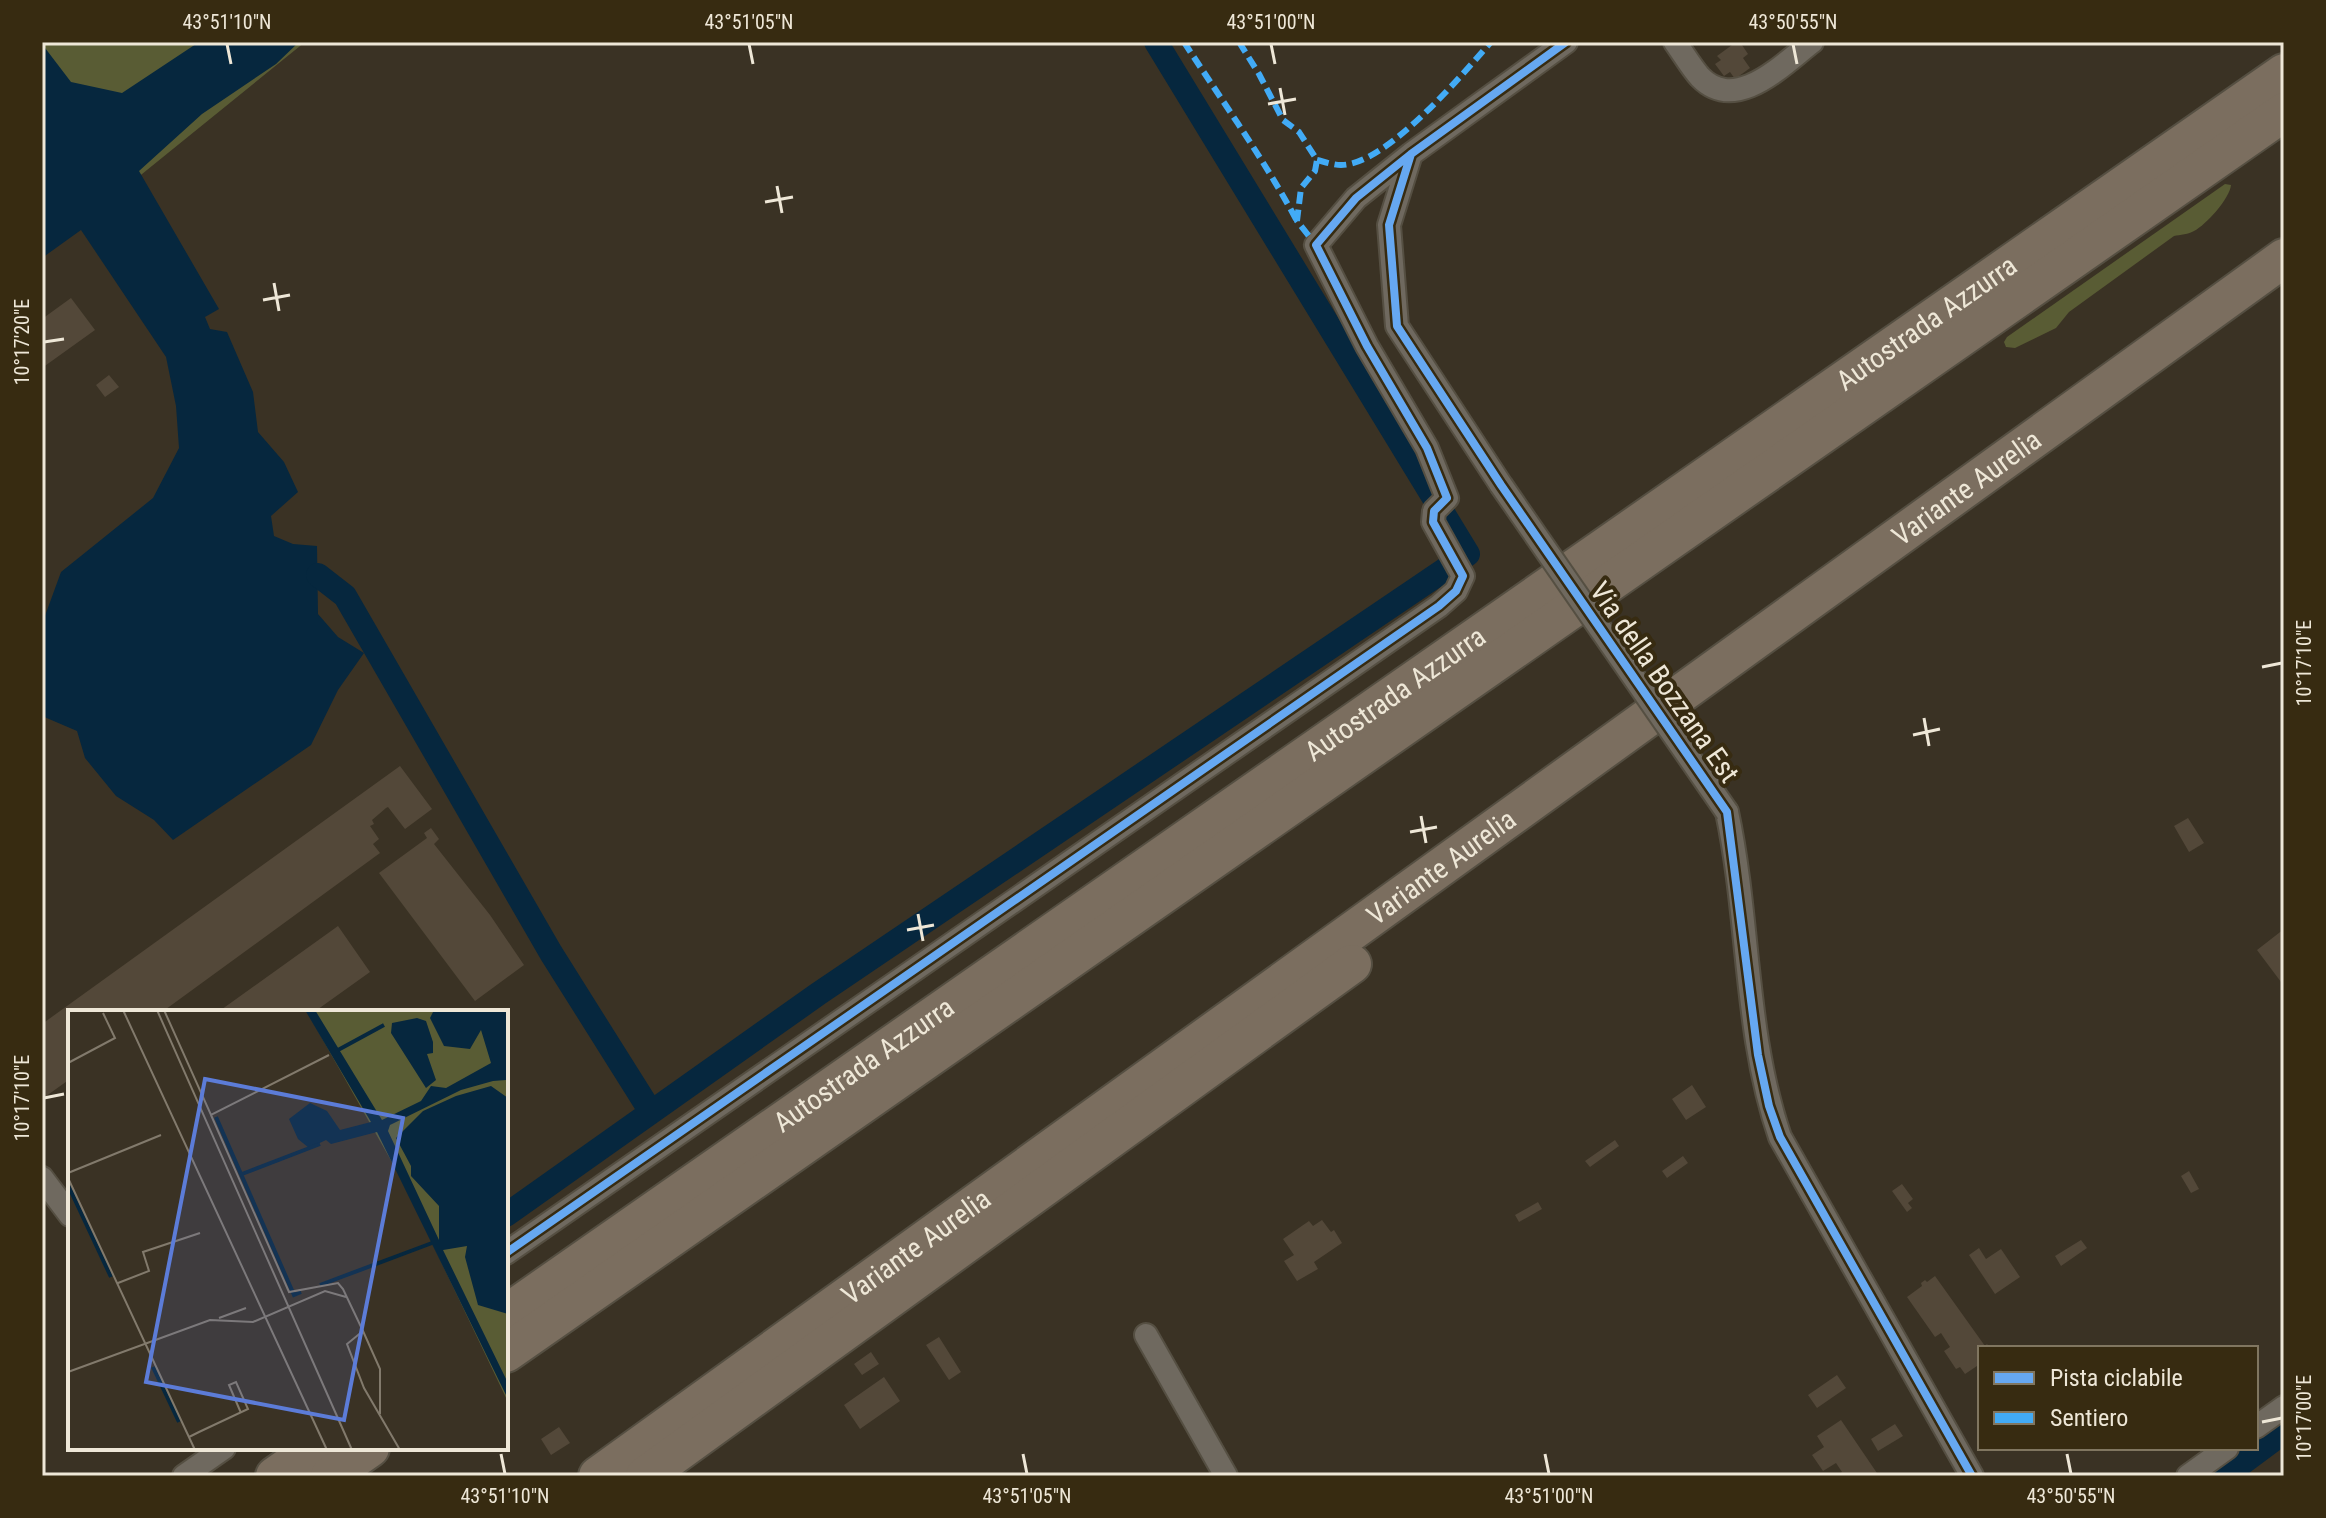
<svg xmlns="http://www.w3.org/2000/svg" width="2326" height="1518" font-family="'Roboto Condensed',sans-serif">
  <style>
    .green { fill: #595c34 }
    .water { fill: #06273e }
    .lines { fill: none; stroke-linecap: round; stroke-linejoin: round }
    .canal { stroke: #06273e; stroke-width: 24 }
    .building { fill: #534839 }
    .street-casing { stroke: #554f42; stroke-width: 26 }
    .highway-casing { stroke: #554f42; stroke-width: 42 }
    .street { stroke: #6f695f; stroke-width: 22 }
    .highway { stroke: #7b6e5f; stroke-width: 38 }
    .street-bridge-casing { stroke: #554f42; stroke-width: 26; stroke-linecap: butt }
    .street-bridge { stroke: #6f695f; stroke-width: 22 }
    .quiet { stroke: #42abf6; stroke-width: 6; stroke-dasharray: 12 6; stroke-linecap: butt }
    .cycleway-casing { stroke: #372b11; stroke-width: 13 }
    .cycleway { stroke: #66a8f1; stroke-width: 8 }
    .ticks { fill: none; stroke: #eee7d7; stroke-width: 3 }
    .labels { text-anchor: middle; stroke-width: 8; stroke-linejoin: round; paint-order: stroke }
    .street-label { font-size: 28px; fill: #eee7d7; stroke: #372b11 }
    .inset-river { fill: none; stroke: #06273e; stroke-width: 4 }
    .inset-road { fill: none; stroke: #827a6c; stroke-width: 2 }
    .view { fill: #5c7cd8; fill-opacity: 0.15; stroke: #5c7cd8; stroke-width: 4 }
    .inset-edge { fill: none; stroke: #eee7d7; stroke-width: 4 }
    .neatline { fill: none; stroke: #eee7d7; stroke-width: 3 }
    .ticks-label { font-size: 20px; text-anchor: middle; fill: #eee7d7 }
  </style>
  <rect width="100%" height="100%" fill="#3a3224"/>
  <path class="green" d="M42,42H305L42,255Z
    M2225,184L2231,185C2230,198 2206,225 2194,231C2189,234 2180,235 2174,236L2069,312L2056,328L2015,348L2006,347L2004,342L2007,337Z"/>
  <path class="water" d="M199,42H299L276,64L202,114L139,171L219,309L205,317L210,329L227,332L253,392L258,432L284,462L298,492L271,516L274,536L293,544L317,546L318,614L338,637L364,653L338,690L311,745L173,840L154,820L116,796L85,758L77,731L42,716V624L61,572L153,498L179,448L176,406L166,357L81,230L42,258V153L45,149L42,144V44L71,82L122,93Z"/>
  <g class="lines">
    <path class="canal" d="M318,575L345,596L551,953L651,1112
      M506,1215L818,994L1468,554L1156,42
      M2225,1476L2284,1432"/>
  </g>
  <path class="building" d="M1730,42H1746L1742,45L1748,54L1743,58L1750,68L1735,79L1730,72L1724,76L1715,64L1721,60L1717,56L1732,45Z
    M71,298L95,330L42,368V319Z
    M109,375L119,387L105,397L96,385Z
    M400,766L432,809L405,829L388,807L386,808L372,820L374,824L370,826L379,839L373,844L380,853L162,1012H70V1079L42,1099V1024Z
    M2188,818L2204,843L2189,852L2174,826Z
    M431,828L439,839L434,844L490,915L524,965L475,1001L379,873L427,838L424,833Z
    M338,926L370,972L314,1012H218Z
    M2284,929V986L2257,950Z
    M1692,1085L1706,1107L1686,1120L1672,1099Z
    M1615,1140L1619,1146L1590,1167L1585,1161Z
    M1683,1156L1688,1163L1667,1178L1662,1171Z
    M2189,1171L2199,1189L2191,1193L2181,1176Z
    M1902,1184L1913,1199L1908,1203L1912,1208L1907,1212L1892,1191Z
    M1538,1202L1542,1209L1519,1222L1515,1215Z
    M1322,1220L1331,1232L1334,1230L1342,1243L1314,1262L1318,1269L1297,1281L1284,1261L1294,1255L1283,1239L1309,1221L1313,1226Z
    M2081,1240L2087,1248L2061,1266L2055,1256Z
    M1979,1248L1986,1259L2001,1249L2020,1277L1995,1294L1969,1255Z
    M1935,1276L1985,1346L1987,1344L1990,1348H1980V1364L1965,1374L1960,1367L1956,1369L1944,1351L1950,1347L1941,1333L1935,1337L1907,1297L1922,1286L1921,1283L1925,1280L1927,1282Z
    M939,1337L961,1372L949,1380L926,1345Z
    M871,1352L879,1364L862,1375L854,1364Z
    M1837,1375L1846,1388L1817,1408L1808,1395Z
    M884,1377L900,1401L860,1429L844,1405Z
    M1841,1420L1862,1451L1879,1476H1836L1842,1472L1836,1463L1823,1471L1812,1455L1824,1447L1817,1436Z
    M1895,1424L1903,1436L1878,1451L1871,1439Z
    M559,1427L570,1443L551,1455L541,1439Z"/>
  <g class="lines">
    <defs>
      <path id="street" d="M1675,42C1683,53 1691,67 1700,77C1736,114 1783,64 1812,42
        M1411,154L1389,225L1397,326L1501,485
        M1727,812C1750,920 1744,1032 1780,1137L1972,1476
        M42,1178L70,1215
        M506,1253L1439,606L1456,591L1463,576L1433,522L1434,511L1447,498L1427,448L1367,346L1316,245L1356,198L1411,154L1566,42
        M1146,1335L1226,1476
        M2256,1427L2284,1407
        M184,1476L224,1448
        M2188,1476L2227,1448"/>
      <g id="highway">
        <path id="s1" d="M506,1314L2284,73"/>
        <path d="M506,1353L2284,112"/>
        <path d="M275,1476L315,1448"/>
        <path d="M330,1476L370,1448"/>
        <path id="s2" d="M598,1476L2284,258"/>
        <path d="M645,1476L1352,964"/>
      </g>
    </defs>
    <use href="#street" class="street-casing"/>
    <use href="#highway" class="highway-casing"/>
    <use href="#street" class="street"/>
    <use href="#highway" class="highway"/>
    <defs>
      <path id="street-bridge" d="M1501,485L1727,812"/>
    </defs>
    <use href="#street-bridge" class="street-bridge-casing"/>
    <use href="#street-bridge" class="street-bridge"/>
    <path class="quiet" d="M1184,42C1222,101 1264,159 1297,221
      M1239,42L1259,74L1283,120L1299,132L1317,160L1315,171L1301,188L1297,221L1316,245
      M1317,160C1325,162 1334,165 1341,165C1386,165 1462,75 1491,42"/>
    <defs>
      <path id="cycleway" d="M1411,154L1389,225L1397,326L1501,485L1727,812L1758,1055L1769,1106L1780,1137L1972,1476
        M506,1253L1439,606L1456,591L1463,576L1433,522L1434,511L1447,498L1427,448L1367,346L1316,245L1356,198L1411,154L1566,42"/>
    </defs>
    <use href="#cycleway" class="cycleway-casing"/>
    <use href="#cycleway" class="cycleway"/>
  </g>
  <path class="ticks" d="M227,44L231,64M749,44L753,64M1271,44L1275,64M1793,44L1797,64M1280,88L1285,115M1268,104L1296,99M777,186L782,213M765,202L793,197M274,283L279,311M263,300L290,295M44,342L64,339M2262,667L2282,663M1924,718L1929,746M1913,735L1940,729M1421,816L1426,843M1410,832L1437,827M918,914L923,941M907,930L934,925M44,1098L64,1094M2262,1422L2282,1418M501,1454L505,1474M1023,1454L1027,1474M1545,1454L1549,1474M2067,1454L2071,1474"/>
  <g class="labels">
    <g class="street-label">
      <text dy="10" stroke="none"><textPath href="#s1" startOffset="1732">Autostrada Azzurra</textPath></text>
      <text dy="10" stroke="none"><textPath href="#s2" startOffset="1688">Variante Aurelia</textPath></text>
      <text transform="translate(1665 682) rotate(55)" y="10">Via della Bozzana Est</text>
      <text dy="10" stroke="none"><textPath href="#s1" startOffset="1084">Autostrada Azzurra</textPath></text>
      <text dy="10" stroke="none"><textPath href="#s2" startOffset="1040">Variante Aurelia</textPath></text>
      <text dy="10" stroke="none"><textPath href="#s1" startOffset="436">Autostrada Azzurra</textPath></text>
      <text dy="10" stroke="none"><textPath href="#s2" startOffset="392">Variante Aurelia</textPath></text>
    </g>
  </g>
  <g transform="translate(68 1010)">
    <rect width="440" height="440" fill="#3a3224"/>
    <path d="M238,0H440V392L334,170Z" fill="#595c34"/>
    <path d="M237,0H247L314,110L353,91L363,76L378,78L423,53L413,20L402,39L376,36L362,8L366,0H440V77L438,70L425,71L393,80L322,115L320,121L371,230V196L343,166V156L328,128L355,101L388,86L423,76L440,88V304L410,295L397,247L399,236L375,240L440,373V389L309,122L263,134L258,130L241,138L230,129L221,109L242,93L259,101L272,120L303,112ZM349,8L358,11L365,32V43L359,44L368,70L358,78L323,23L324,13Z" fill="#06273e"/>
    <path class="inset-river" d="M270,40L316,15M148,107L226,285L233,282M174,164L252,134M0,175L43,267M252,275L364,233M85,357L111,412"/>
    <path class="inset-road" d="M55,0L259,440M89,0L284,440M96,0L143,105L261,45M0,53L47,28L35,3M143,105L221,282L270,273L275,279L295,321L279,334L296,378L332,440M0,163L93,125M0,168L127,440M50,273L81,261L75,242L132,223M151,308L178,298M295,321L312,359V404M0,362L142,310L185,312L257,281L278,287M121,427L131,422L180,399L168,372L161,375L173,403"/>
    <path class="view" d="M137,69L335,108L276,410L78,372Z"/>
    <rect width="440" height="440" class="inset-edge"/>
  </g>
  <rect width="2326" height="1518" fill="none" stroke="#372b11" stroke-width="88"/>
  <rect x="1978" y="1346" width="280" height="104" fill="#372b11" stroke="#807660" stroke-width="2"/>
  <rect x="1994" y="1372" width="40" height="12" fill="#66a8f1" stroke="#807660" stroke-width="2"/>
  <text x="2050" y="1386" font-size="24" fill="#eee7d7">Pista ciclabile</text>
  <rect x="1994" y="1412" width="40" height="12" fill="#42abf6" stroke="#807660" stroke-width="2"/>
  <text x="2050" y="1426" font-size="24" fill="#eee7d7">Sentiero</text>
  <rect x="44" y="44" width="2238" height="1430" class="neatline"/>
  <g class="ticks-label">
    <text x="227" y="29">43°51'10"N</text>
    <text x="749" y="29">43°51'05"N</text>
    <text x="1271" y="29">43°51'00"N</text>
    <text x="1793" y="29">43°50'55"N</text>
    <text transform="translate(22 342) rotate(-90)" y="7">10°17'20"E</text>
    <text transform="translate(2304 663) rotate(-90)" y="7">10°17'10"E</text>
    <text transform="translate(22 1098) rotate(-90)" y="7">10°17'10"E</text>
    <text transform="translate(2304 1418) rotate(-90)" y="7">10°17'00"E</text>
    <text x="505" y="1503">43°51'10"N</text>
    <text x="1027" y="1503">43°51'05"N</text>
    <text x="1549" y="1503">43°51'00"N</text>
    <text x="2071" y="1503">43°50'55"N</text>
  </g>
</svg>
